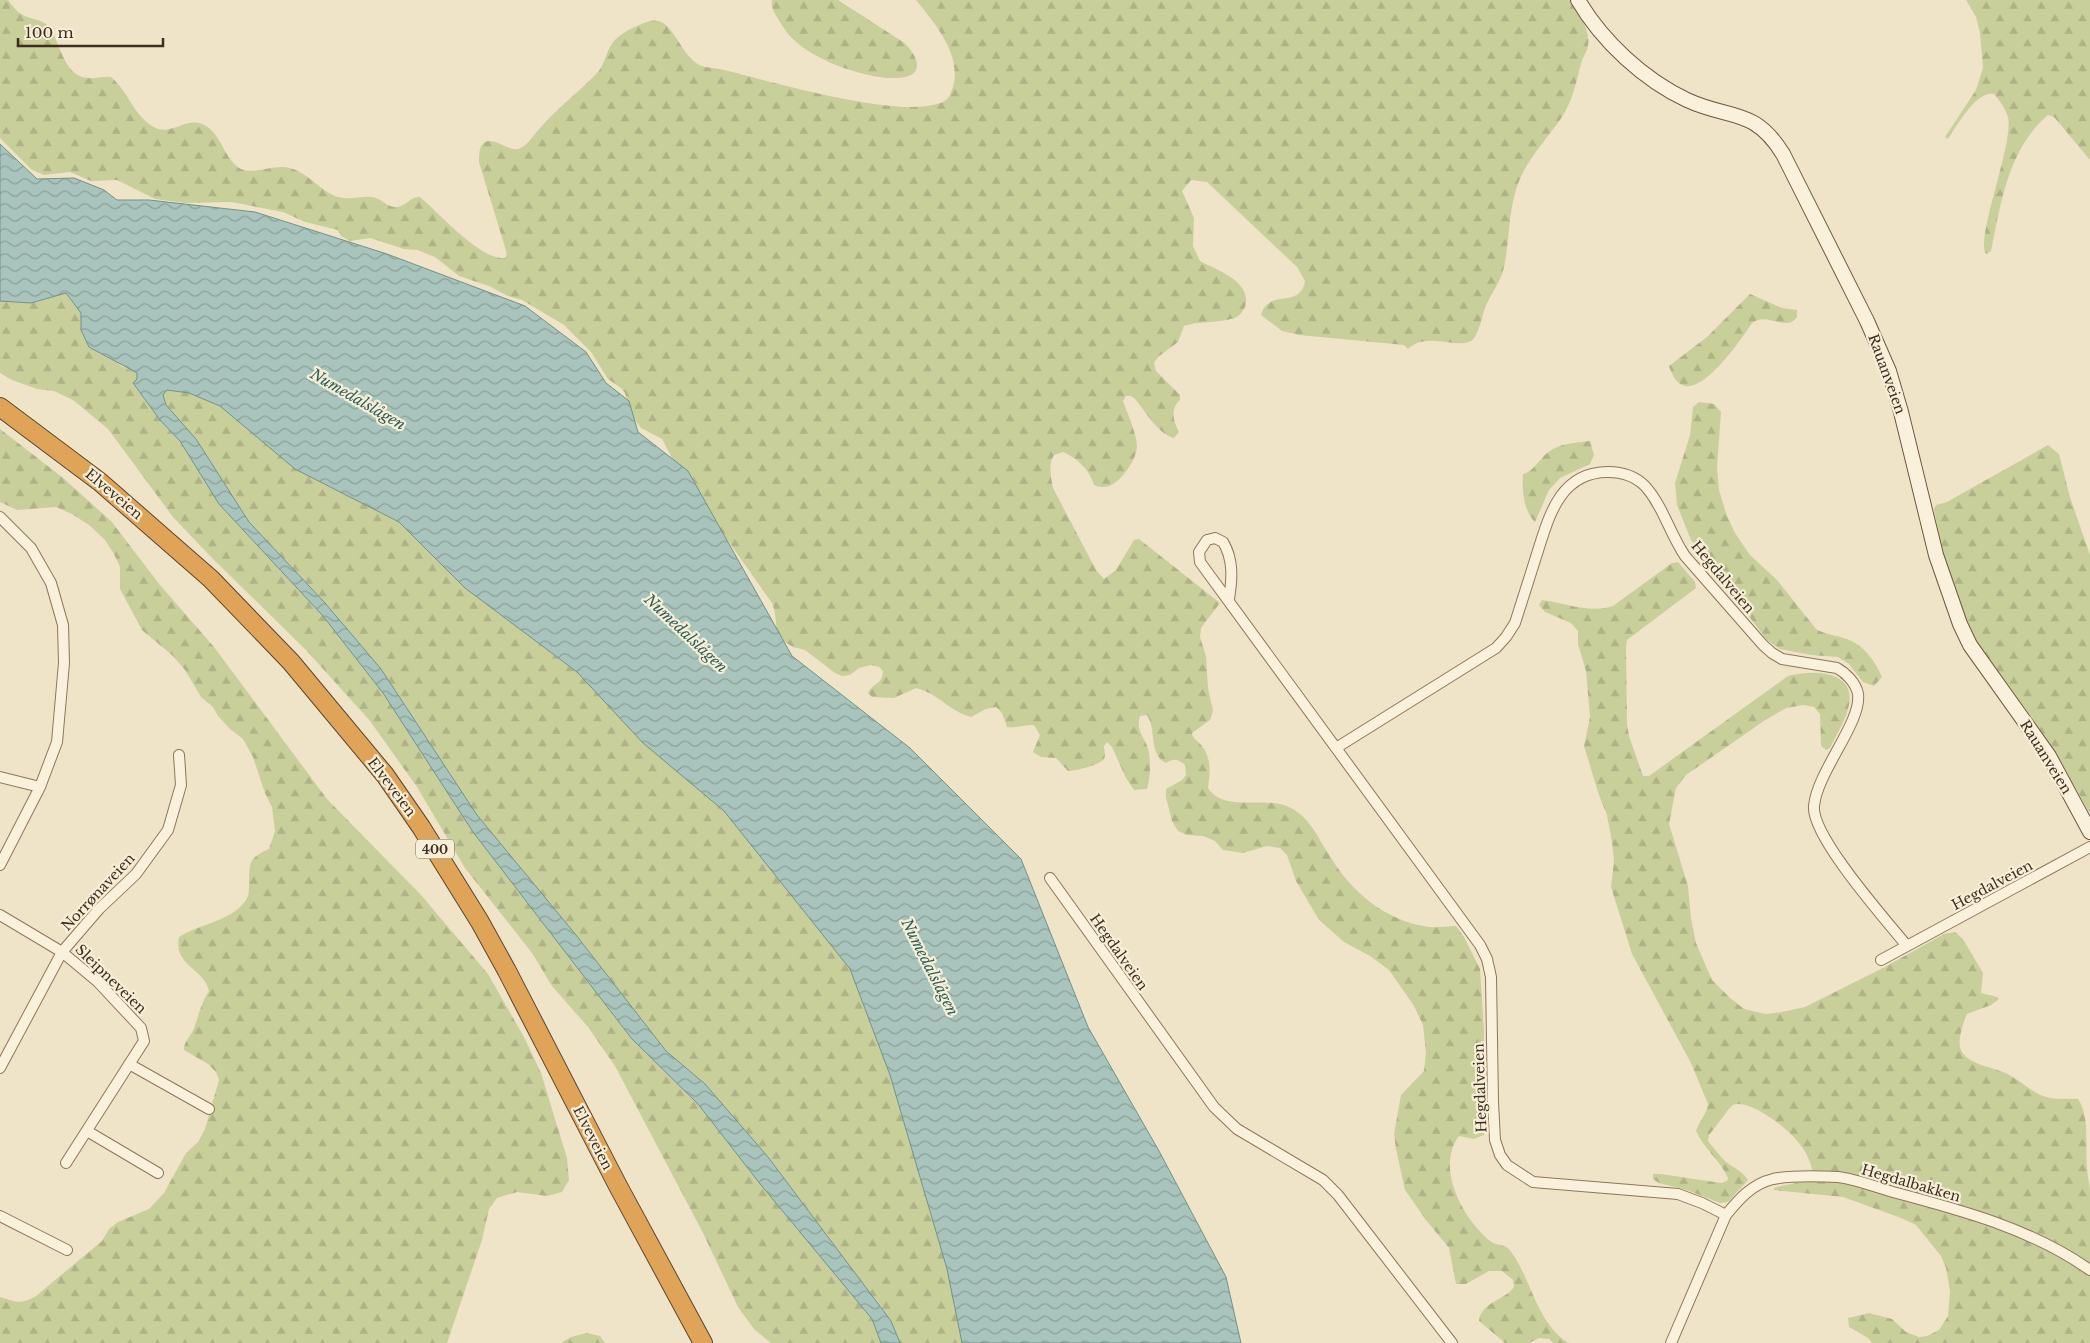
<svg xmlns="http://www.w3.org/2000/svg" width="2090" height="1343" font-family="'Libre Baskerville',serif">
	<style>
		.forest { fill: url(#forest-firs) }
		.water { fill: url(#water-waves); stroke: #6f938a }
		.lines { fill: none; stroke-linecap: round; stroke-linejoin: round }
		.street-casing { stroke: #8d765c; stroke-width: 12 }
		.secondary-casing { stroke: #6f573f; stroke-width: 16 }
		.highway-casing { stroke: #5b4430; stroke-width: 20 }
		.street { stroke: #faf1dc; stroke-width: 10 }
		.secondary { stroke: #faf1dc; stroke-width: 14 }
		.highway { stroke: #e0a458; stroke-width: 18 }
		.labels { text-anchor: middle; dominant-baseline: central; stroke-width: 4.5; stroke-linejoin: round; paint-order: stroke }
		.shield { fill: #f7eed8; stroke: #756857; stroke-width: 1 }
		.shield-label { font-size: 12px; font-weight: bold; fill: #3d2e20 }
		.street-label { font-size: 14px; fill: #3d2e20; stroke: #f7eed8 }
		.water-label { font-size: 15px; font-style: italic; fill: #2f5d5a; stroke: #f7eed8 }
	</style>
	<defs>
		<pattern id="forest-firs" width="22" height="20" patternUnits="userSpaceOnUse" patternTransform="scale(1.25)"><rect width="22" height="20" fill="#c9cf9b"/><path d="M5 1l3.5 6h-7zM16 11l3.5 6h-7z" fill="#aeb285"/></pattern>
		<pattern id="water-waves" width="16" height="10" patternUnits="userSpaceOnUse" patternTransform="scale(1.25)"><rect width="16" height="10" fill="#a9c4bc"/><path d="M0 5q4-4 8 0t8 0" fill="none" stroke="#8ba098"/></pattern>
	</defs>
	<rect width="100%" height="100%" fill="#f0e4c8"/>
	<path class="forest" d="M0 0H8C12 5 16 11 21 14 31 20 41 18 49 27 61 43 63 76 88 78 96 79 103 76 111 77 128 91 133 114 152 126 171 138 183 117 202 124 222 132 223 159 241 169 254 175 275 164 290 168 308 173 319 189 335 196 349 201 359 196 372 197 381 198 388 208 397 207 407 206 410 196 420 197 438 212 481 261 505 258L507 254 479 162C478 122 506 152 518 149 525 147 531 139 535 134 553 111 577 94 597 73 607 62 606 47 617 38 625 31 641 23 651 21 675 16 680 62 705 67 710 68 715 68 720 69 764 79 911 124 946 100 950 97 951 92 953 87 962 54 935 24 916 0H1572C1578 14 1591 30 1588 46 1587 52 1582 58 1581 64 1576 82 1573 100 1562 117 1547 139 1527 159 1518 184 1508 210 1510 239 1504 267 1501 282 1491 293 1485 308 1482 317 1480 328 1475 337 1464 354 1428 329 1408 349L1404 345 1299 335 1282 331 1261 315C1269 287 1300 310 1305 281L1297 267 1207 182 1191 180 1182 191 1194 218 1193 246 1200 261C1216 270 1253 281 1245 307 1242 313 1238 318 1231 319 1216 323 1199 321 1184 326L1178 342 1158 357 1154 363 1156 371 1180 395V400C1170 409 1173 421 1179 432L1174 438C1158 434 1146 412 1135 399L1131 396H1126L1123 401C1127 412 1137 435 1137 446 1137 459 1122 481 1109 486 1104 488 1098 487 1094 485 1089 469 1078 459 1063 452L1054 455C1048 464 1051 478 1053 488L1096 570 1104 579 1116 570 1134 540 1139 539 1220 603 1201 628 1200 637 1206 656 1208 688 1213 711 1210 720 1192 733C1193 739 1197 740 1201 745 1212 757 1210 773 1208 788 1225 815 1270 792 1296 811 1312 822 1318 838 1328 853 1350 891 1385 921 1429 927 1438 928 1447 926 1456 926L1464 937 1480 969 1484 1030 1485 1125 1484 1135 1474 1139 1459 1136C1435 1168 1463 1219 1490 1241 1497 1247 1505 1242 1512 1253 1532 1281 1537 1324 1569 1343H1553L1549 1339 1539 1338 1529 1343H1505L1479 1321C1481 1302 1504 1301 1514 1287L1513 1280 1502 1271H1489L1466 1284H1456L1449 1248 1426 1220 1405 1190 1396 1149 1394 1134 1401 1095 1424 1071 1426 1053 1423 1025 1414 1006 1389 970 1370 956 1344 942 1319 920 1296 881 1287 855 1280 848 1267 846 1243 853 1223 850 1215 841 1203 836 1187 835 1178 831 1172 821 1166 797V789L1182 780 1186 775 1185 765C1178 759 1174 758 1166 763 1148 754 1157 730 1147 715L1140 716C1135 734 1147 738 1149 753 1151 764 1150 779 1147 789L1134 790 1126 778 1112 747 1107 742 1104 746C1104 750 1106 755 1104 759 1100 765 1075 771 1068 771L1056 758 1041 757 1033 752 1040 735 1034 725C1024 725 1016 728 1007 727L1002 713 996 707 986 709 971 717C948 711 940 694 916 688L894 698 872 697 868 693C873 682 882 686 883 671L879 667 871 665 859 668 850 675 842 676 835 673 805 650 793 647 778 638C775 626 777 615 772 603L680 473 662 439 641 428 632 416 625 393 621 388 608 379 591 352 564 325 522 300 508 296 489 286 459 276 435 257 417 250 404 249 370 238 350 241 341 236 338 230 305 222 283 212 231 202 185 203 155 199 117 180 91 181 70 172 44 175 32 170 0 138Z
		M772 0H838L903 42C920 57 926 78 895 78 866 79 813 60 793 39 788 35 785 29 781 24 777 16 770 9 772 0Z
		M1966 0H2090V160L2054 117 2048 115C2008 149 2001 203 1991 251L1986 254C1975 238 2014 144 2008 117 2005 108 2000 101 1994 94 1976 90 1957 126 1948 139L1945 137 1976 90 1983 68 1980 33 1976 17Z
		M66 293 81 313V330L121 366 137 373V379L133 384 160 420 180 441 219 504 323 616 383 693 473 832 632 1039 698 1104 761 1185 872 1319 881 1343H771L754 1329 738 1307 703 1233 615 1066 588 1027 552 986 532 953 465 868 417 787 370 721 306 650 212 558 173 517 108 429 73 400 54 391 37 389 12 380 0 373V301L31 303Z
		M1750 294 1782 308 1797 310V317C1786 333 1768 311 1752 323 1742 338 1704 395 1682 385 1675 382 1671 372 1669 366L1707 337Z
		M167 390 189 393 220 406 295 469 399 522 465 588 577 672 644 743 724 811 850 969 890 1075 947 1269 962 1343H900L891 1321 768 1157 705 1084 666 1051 576 935 477 815 381 669 325 603 249 522 196 439 166 405 162 394Z
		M1699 402 1714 404 1721 412 1717 467 1719 490 1727 516 1735 533 1750 555 1777 580 1816 629C1826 635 1836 635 1847 639 1864 645 1875 661 1882 677L1874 686 1863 682 1849 664 1838 657 1811 655 1780 649 1767 640 1691 540 1677 505 1675 483 1690 435 1693 407Z
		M0 429 62 477 111 521 160 585 214 647 327 799 421 895 488 974 524 1037 541 1073 567 1158 569 1180 562 1192 547 1196 517 1192 497 1198 489 1209 482 1240 447 1343H0V1297C18 1302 19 1305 36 1296L102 1241 109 1229 118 1222 149 1209 164 1193 186 1153 198 1142 205 1129 219 1080 216 1072 208 1064 184 1050C184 1040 191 1037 194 1028 199 1015 201 1003 209 991 204 968 173 966 179 937 198 924 238 920 248 896 249 894 249 888 249 885 250 863 247 859 269 849L275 831 272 807 265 793 253 757 243 739 230 729 218 716 213 707 201 697 185 670 173 656 142 630 120 589V567L114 554 105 540 89 525 72 514 56 507 17 510 0 502Z
		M1590 441 1594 455 1590 464 1560 478 1549 490 1535 522C1523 510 1522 490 1523 474 1533 472 1539 460 1547 453 1559 443 1575 443 1590 441Z
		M2048 445 2059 454 2070 497 2090 555V814L2054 749 1976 642 1963 615 1943 554 1934 510 1936 505 1947 502Z
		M1678 562 1695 582 1696 588 1627 640 1626 647 1627 724 1629 736 1643 776H1649L1788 676C1810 670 1856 669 1849 705 1846 720 1836 735 1830 748L1826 750 1821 746 1820 714 1814 707 1803 705 1786 708 1764 721 1686 775 1676 788 1669 824 1688 886 1691 918 1696 943 1712 980 1729 997 1744 1009 1766 1014 1782 1012 1805 1007 1885 967 1944 934 1955 932 1963 939 1983 973 1981 993 1997 997 1999 999 1991 1005 1967 1014C1963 1024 1956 1042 1962 1052 1969 1064 1991 1067 2003 1072 2019 1078 2032 1094 2047 1097 2056 1100 2068 1098 2078 1099 2090 1116 2085 1146 2087 1166 2087 1174 2089 1182 2090 1190V1343H1872L1868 1338 1849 1327 1848 1318 1869 1313 1892 1319 1906 1332 1919 1337 1927 1336 1939 1330 1948 1316 1950 1291 1946 1268 1941 1256 1916 1225 1901 1218 1843 1197 1774 1190V1188C1788 1183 1801 1185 1813 1175 1810 1145 1780 1122 1756 1109 1749 1106 1740 1102 1733 1105 1728 1108 1715 1129 1709 1135L1708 1141C1714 1148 1719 1155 1725 1161 1732 1167 1744 1172 1748 1180L1728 1202 1720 1203 1687 1190 1659 1183 1653 1179V1174H1661L1721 1183 1727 1181 1728 1178C1720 1160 1704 1149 1696 1131 1699 1121 1707 1114 1708 1104L1691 1063 1632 954 1611 887 1614 861 1612 842 1607 815 1599 795 1584 746 1590 717 1586 671 1578 644V631L1571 623 1545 612 1539 605 1542 600C1566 603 1590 614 1613 606L1672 563Z
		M587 1333 600 1336 605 1343H561L571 1337Z"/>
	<path class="water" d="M0 144 37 179 74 178 104 190 117 200H149L255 212 387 254 525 306 586 352 606 383 629 401 638 432 688 471 792 656 910 748 1021 859 1088 1027 1159 1151 1226 1277 1241 1343H962L947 1269 890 1075 850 969 724 811 643 743 577 672 465 588 399 522 295 469 220 406 189 393 167 390 163 395 166 405 196 439 249 522 325 603 381 669 477 815 576 935 666 1051 705 1084 768 1157 891 1321 900 1343H881L872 1319 761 1185 698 1104 632 1039 473 832 383 693 323 616 219 504 180 441 160 420 133 383 137 379V373L89 347 81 330V313L66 293 31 303 0 301Z"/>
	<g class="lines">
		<g class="street-casing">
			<path id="street" d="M0 517 31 548 51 583 63 625 64 663 57 742 40 787 0 865
				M1229 599C1232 580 1234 560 1223 542L1215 538 1207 540 1199 552 1200 562 1208 573 1480 945 1487 959 1491 977 1493 1102 1495 1140 1500 1155 1507 1165 1533 1182 1678 1194 1702 1203 1726 1215 1671 1343
				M1336 748 1496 648 1506 637 1515 623C1522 601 1529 579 1536 557 1548 520 1558 472 1608 472 1622 472 1635 476 1645 486 1663 506 1670 534 1685 556L1763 645 1772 653 1782 659 1837 668C1846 673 1856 683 1858 694 1862 722 1817 772 1814 806 1811 836 1886 920 1907 946
				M0 777 40 787
				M1050 878 1214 1107 1237 1129 1323 1180 1338 1195 1452 1343
				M0 915 62 952 98 982 141 1028 144 1041 66 1163
				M1881 960 2090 847
				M129 1064 209 1109
				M0 1068 62 952 99 909 136 874 168 830 181 785 179 755
				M87 1131 158 1173
				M1726 1215C1739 1199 1752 1184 1773 1179 1793 1175 1817 1176 1838 1177 1856 1179 1875 1187 1893 1192 1961 1210 2032 1229 2090 1270
				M0 1216 67 1250"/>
		</g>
		<g class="secondary-casing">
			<path id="secondary" d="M1578 0C1602 41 1644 80 1687 100 1730 120 1754 107 1783 154L1867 321 1889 371 1901 412 1936 555 1960 624 1970 645 2049 756 2090 832"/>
		</g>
		<g class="highway-casing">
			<path id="highway" d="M0 407 100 482 211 579 291 662 385 775 421 827 480 922 507 971 618 1186 703 1343"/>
		</g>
		<use href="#street" class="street"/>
		<use href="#secondary" class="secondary"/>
		<use href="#highway" class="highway"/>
	</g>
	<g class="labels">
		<rect class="shield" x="416" y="839.5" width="38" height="19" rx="4"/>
		<g class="shield-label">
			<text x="435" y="849">400</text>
		</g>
		<g class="street-label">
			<text transform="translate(1887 374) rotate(70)">Rauanveien</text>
			<text transform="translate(114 494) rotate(40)">Elveveien</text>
			<text transform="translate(1723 577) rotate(50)">Hegdalveien</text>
			<text transform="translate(2046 757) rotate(58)">Rauanveien</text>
			<text transform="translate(392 787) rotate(53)">Elveveien</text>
			<text transform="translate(1992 885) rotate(-28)">Hegdalveien</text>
			<text transform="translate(98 892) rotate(-47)">Norrønaveien</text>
			<text transform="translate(1119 952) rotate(55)">Hegdalveien</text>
			<text transform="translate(111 979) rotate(44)">Sleipneveien</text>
			<text transform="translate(1480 1088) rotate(-92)">Hegdalveien</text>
			<text transform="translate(593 1138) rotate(63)">Elveveien</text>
			<text transform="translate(1911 1183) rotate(16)">Hegdalbakken</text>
		</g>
		<g class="water-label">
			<text transform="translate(358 399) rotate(30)">Numedalslågen</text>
			<text transform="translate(686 633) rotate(43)">Numedalslågen</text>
			<text transform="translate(930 967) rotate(63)">Numedalslågen</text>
		</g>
	</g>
	<path d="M18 38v8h145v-8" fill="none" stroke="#3d2e20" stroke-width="2.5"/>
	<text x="25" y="38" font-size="15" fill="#3d2e20" stroke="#f7eed8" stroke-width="4" paint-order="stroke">100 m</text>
</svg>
